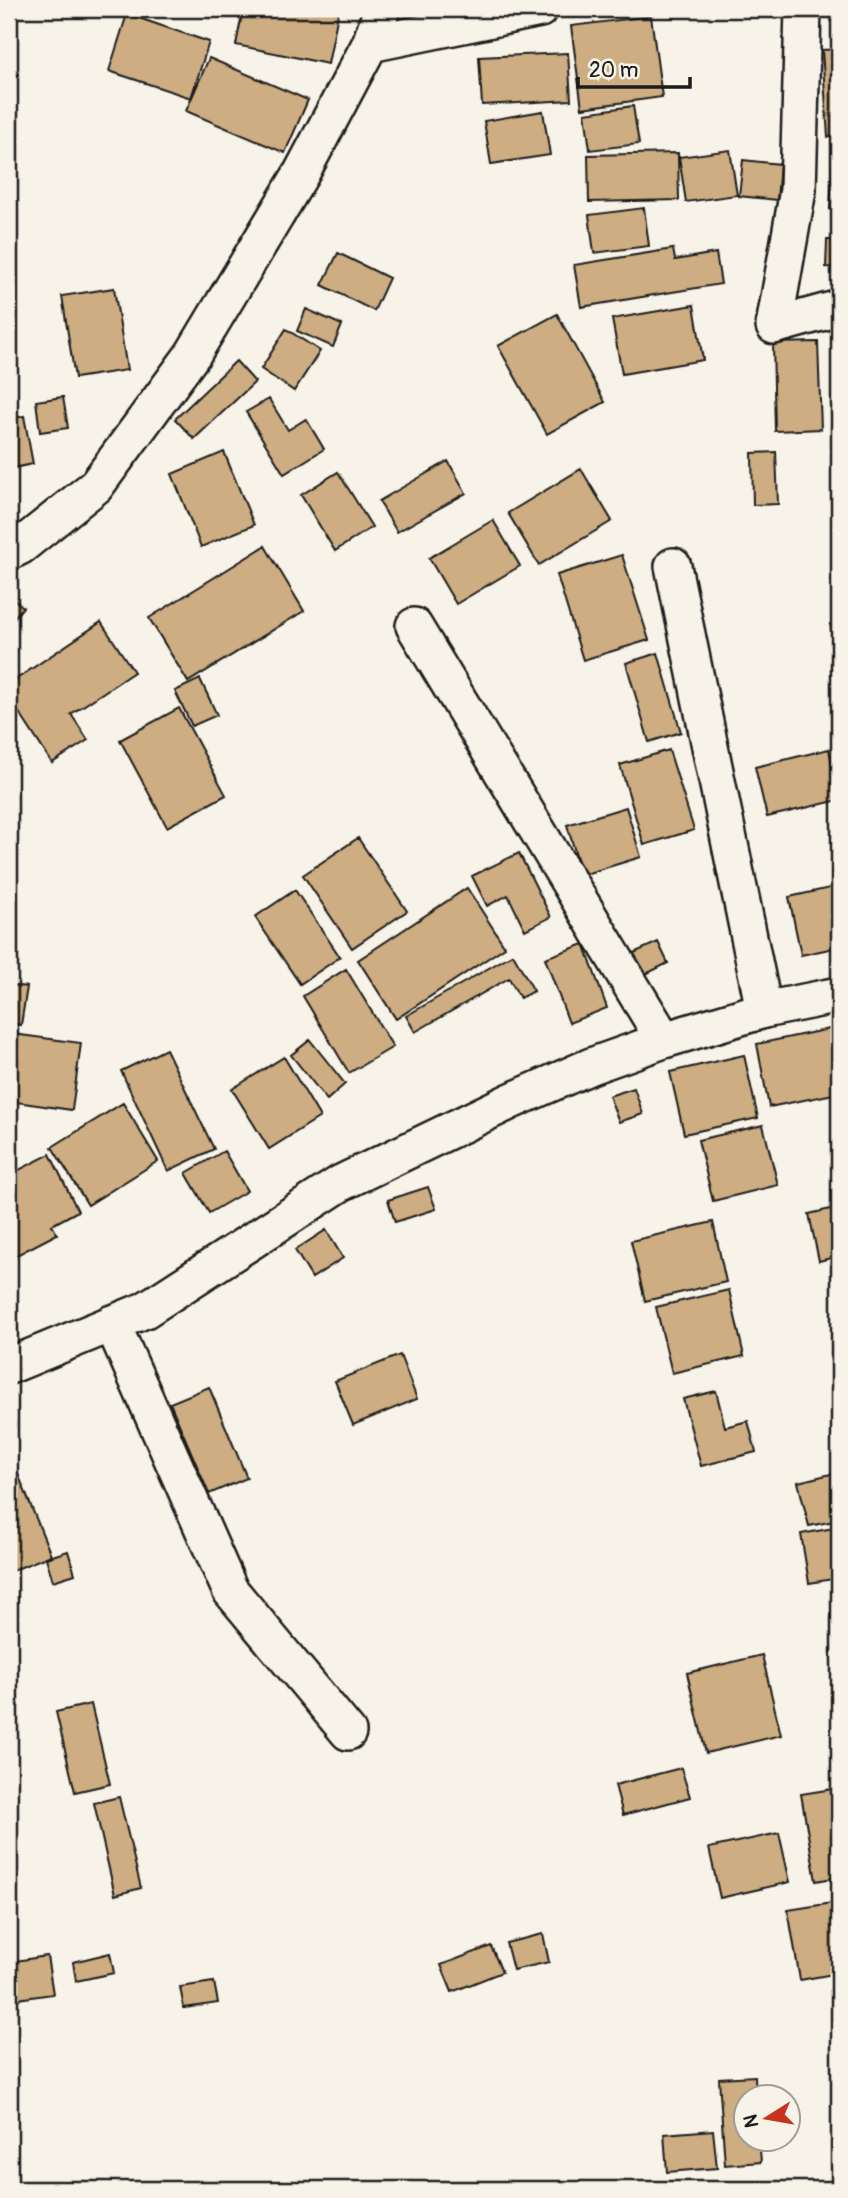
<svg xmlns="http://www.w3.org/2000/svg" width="848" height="2198" font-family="Pangolin,sans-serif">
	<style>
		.building { fill: #cdad81; stroke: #1c1c1c; stroke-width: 2 }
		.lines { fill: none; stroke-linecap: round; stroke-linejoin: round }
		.minor-casing { stroke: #1c1c1c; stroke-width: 40 }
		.minor { stroke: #f7f3e8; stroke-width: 35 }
	</style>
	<rect width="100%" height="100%" fill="#f7f3e8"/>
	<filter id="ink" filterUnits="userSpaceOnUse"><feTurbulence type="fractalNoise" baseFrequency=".0143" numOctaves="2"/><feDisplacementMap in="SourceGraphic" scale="14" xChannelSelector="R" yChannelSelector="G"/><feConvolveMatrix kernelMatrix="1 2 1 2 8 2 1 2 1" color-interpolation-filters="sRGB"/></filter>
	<g filter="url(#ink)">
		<path class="building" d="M243 9H339L328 64 236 45Z
			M127 14 209 42 191 98 109 71Z
			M651 16 662 97 582 108 571 26Z
			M839 49V136L828 137 822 50Z
			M568 53 571 100 482 105 479 57Z
			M209 58 308 100 285 153 186 111Z
			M633 106 639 144 590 150 585 113Z
			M543 111 550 155 491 164 484 121Z
			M834 145 839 146V210L830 209Z
			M730 150 737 195 686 202 679 157Z
			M678 153 679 200 589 202 588 155Z
			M743 160 780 164 777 200 739 196Z
			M644 208 649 246 594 253 589 215Z
			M827 240H839V268L826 267Z
			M673 249 675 260 716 253 721 284 581 307 574 265Z
			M338 253 389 278 374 311 322 285Z
			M114 288 127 370 75 378 62 296Z
			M694 305 703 360 622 374 612 319Z
			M306 309 342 325 333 347 297 331Z
			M557 314 605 402 547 434 498 346Z
			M286 329 320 351 294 391 261 369Z
			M818 342 821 429 775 431 773 343Z
			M236 361 255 382 194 439 175 419Z
			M63 397 68 428 40 432 36 401Z
			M269 399 288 430 306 419 324 449 284 474 246 412Z
			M24 416 33 464 9 469V419Z
			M224 452 254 525 201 547 172 474Z
			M776 452 778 504 753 505 752 453Z
			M448 461 466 493 397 532 379 501Z
			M581 469 612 521 539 565 508 513Z
			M338 472 372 527 335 551 301 495Z
			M493 520 520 566 456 604 429 558Z
			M265 546 304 611 188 682 149 618Z
			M622 555 649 640 583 660 557 575Z
			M9 595 23 607 9 624Z
			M101 622 134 672 71 714 88 740 52 763 9 697V684Z
			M839 622V649L836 650 830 624Z
			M658 653 681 732 649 742 626 663Z
			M200 679 217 715 192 726 175 691Z
			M179 708 226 795 167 827 120 740Z
			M829 749 839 800 767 817 755 767Z
			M669 750 694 830 644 845 620 765Z
			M626 807 641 857 582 875 567 825Z
			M358 838 407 911 352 948 303 875Z
			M519 853 551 917 525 930 508 895 487 906 472 876Z
			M839 886V947L801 955 789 897Z
			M467 888 505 947 396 1019 358 960Z
			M295 890 340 957 300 984 255 917Z
			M658 942 668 963 638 978 627 956Z
			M584 944 607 1008 569 1023 545 958Z
			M513 954 534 991 520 998 509 978 415 1032 406 1016Z
			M346 969 393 1047 349 1073 303 996Z
			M9 985 27 987 21 1025 9 1023Z
			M839 1027V1093L769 1107 757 1044Z
			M13 1034 81 1043 72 1110 9 1101V1067Z
			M310 1040 345 1084 327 1100 291 1055Z
			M166 1049 214 1149 168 1171 121 1071Z
			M744 1055 758 1118 684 1134 670 1072Z
			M284 1057 320 1117 269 1149 232 1089Z
			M634 1088 643 1114 619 1122 609 1096Z
			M123 1103 158 1161 88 1205 52 1147Z
			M763 1125 778 1185 713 1201 698 1140Z
			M224 1151 247 1191 209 1213 186 1173Z
			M50 1154 78 1211 52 1225 57 1234 13 1257 9 1249V1175Z
			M428 1187 436 1209 395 1222 388 1200Z
			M839 1207V1256L819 1261 809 1214Z
			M713 1222 726 1282 645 1301 631 1241Z
			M326 1230 343 1258 312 1278 295 1250Z
			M729 1290 744 1356 672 1373 656 1307Z
			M400 1355 417 1399 353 1425 335 1381Z
			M209 1387 247 1478 209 1494 170 1403Z
			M716 1391 725 1427 748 1421 756 1452 701 1466 683 1399Z
			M9 1452 51 1555 9 1572Z
			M839 1472V1520L809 1526 798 1482Z
			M839 1527V1578L809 1583 801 1534Z
			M68 1551 75 1574 53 1581 46 1558Z
			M762 1655 781 1735 706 1753 687 1673Z
			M91 1704 110 1784 75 1792 56 1712Z
			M681 1768 690 1797 623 1815 615 1785Z
			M839 1788V1877L816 1881 801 1794Z
			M119 1797 141 1888 115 1895 94 1803Z
			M779 1833 790 1882 720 1898 709 1848Z
			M839 1902V1973L800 1980 788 1910Z
			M543 1934 549 1962 513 1970 506 1943Z
			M491 1946 502 1972 452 1992 441 1965Z
			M110 1953 114 1973 76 1981 73 1962Z
			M47 1956 53 1994 10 2000 9 1962Z
			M214 1982 218 2003 184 2008 180 1987Z
			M755 2076 756 2096H746V2138H759L761 2162 725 2165 719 2078Z
			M713 2130 717 2168 667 2172 664 2134Z"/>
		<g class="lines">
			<g class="minor-casing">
				<path id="minor" d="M803 9 798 190 774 326 839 308
					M370 44 540 9
					M9 552 21 546 96 486 193 354 301 174 370 44 382 9
					M673 566 764 1010
					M414 626 664 1040
					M112 1323 230 1590 348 1732
					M9 1366 145 1310 341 1183 511 1101 591 1066 664 1040 764 1010 839 995"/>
			</g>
			<use href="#minor" class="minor"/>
		</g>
	</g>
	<rect width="848" height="2198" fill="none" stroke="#f7f3e8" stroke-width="35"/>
	<rect x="18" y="18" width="813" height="2163" fill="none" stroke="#1c1c1c" stroke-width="2.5" filter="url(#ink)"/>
	<g transform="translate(767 2118) rotate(259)"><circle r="33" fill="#f7f3e8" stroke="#9f9d96" stroke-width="2"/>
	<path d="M0-5L12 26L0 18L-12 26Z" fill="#c8321e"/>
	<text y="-10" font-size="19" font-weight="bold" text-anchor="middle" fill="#1c1c1c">N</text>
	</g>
	<path d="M578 77v10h112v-10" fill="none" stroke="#1c1c1c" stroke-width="3.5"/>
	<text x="589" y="77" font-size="21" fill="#1c1c1c" stroke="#f7f3e8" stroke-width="5" paint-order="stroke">20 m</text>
</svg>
